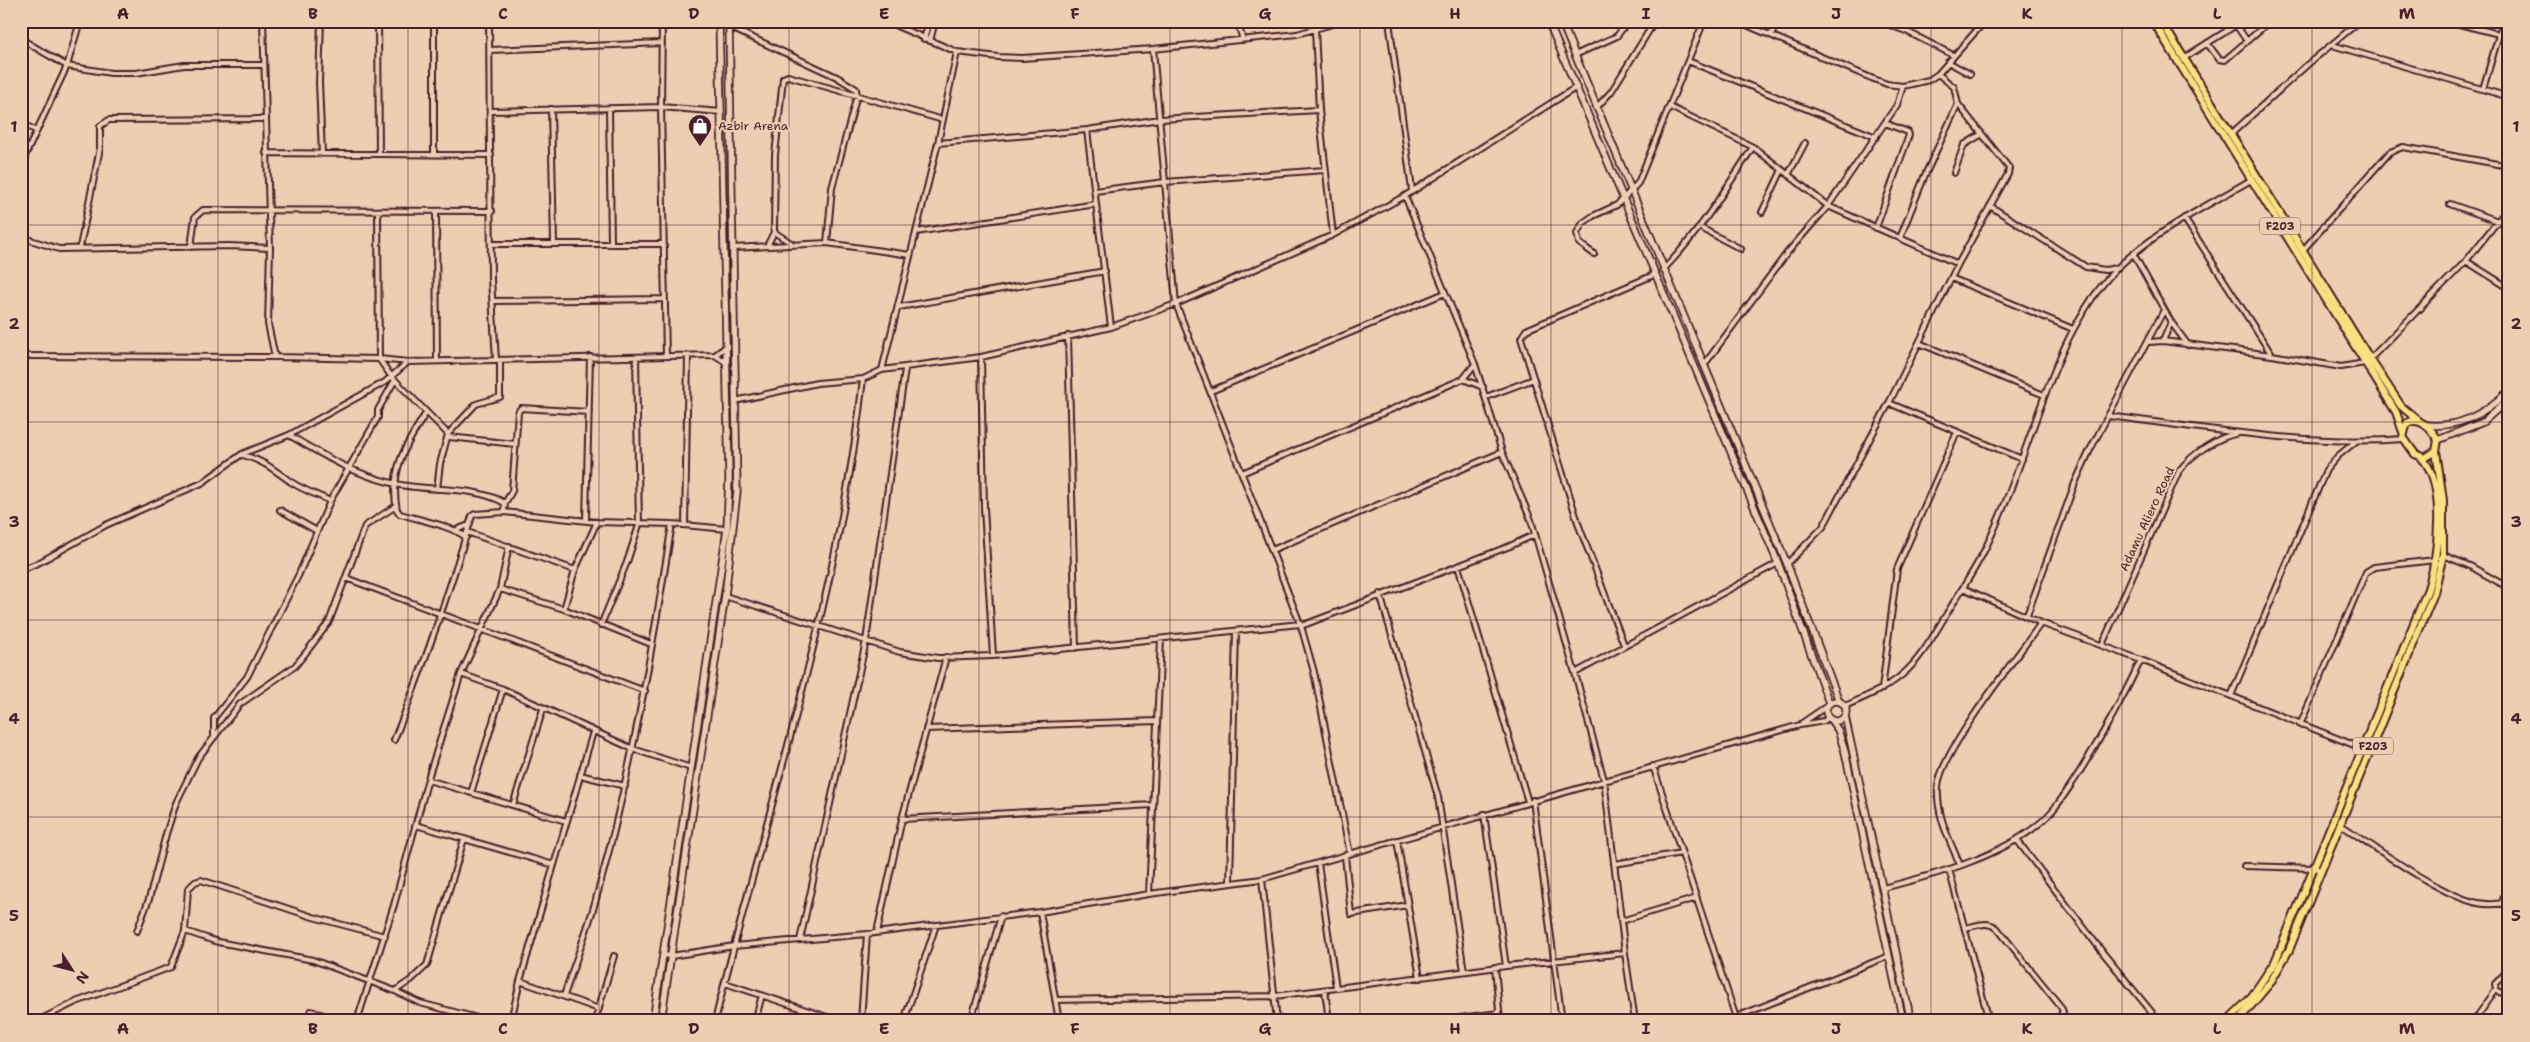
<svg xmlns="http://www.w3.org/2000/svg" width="2530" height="1042" font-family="'Shantell Sans',sans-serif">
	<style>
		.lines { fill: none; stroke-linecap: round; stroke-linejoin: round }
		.minor-casing { stroke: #4a1f2b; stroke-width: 8 }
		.secondary-casing { stroke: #4a1f2b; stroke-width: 9 }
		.primary-casing { stroke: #4a1f2b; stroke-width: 10 }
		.minor { stroke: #eccfb2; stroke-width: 4 }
		.secondary { stroke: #eccfb2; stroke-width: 5.5 }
		.primary { stroke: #f9e181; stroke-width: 6 }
		.grid { fill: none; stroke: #4a1f2b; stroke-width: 1; stroke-opacity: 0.55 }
		.labels { text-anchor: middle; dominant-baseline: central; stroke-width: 4; stroke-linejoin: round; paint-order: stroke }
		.shield { fill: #eccfb2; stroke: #7b5454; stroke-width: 1 }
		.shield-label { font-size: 11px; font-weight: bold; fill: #4a1f2b }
		.poi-label { font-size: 12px; fill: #4a1f2b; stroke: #eccfb2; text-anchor: start }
		.street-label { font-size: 12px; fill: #4a1f2b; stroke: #eccfb2 }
		.neatline { fill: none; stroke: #4a1f2b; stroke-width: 2 }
		.grid-label { font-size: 16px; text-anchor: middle; font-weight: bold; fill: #4a1f2b }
	</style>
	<rect width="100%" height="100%" fill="#eccfb2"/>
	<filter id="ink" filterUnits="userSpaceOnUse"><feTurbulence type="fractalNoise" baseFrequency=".02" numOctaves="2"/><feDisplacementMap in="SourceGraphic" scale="10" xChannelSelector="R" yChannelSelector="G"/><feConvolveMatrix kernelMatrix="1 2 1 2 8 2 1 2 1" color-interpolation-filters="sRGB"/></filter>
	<g filter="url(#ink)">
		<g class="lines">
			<g class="minor-casing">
				<path id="minor" d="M263 21 270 248
					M321 21 319 83 322 154
					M378 21 379 154
					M434 21V154
					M489 21 491 279 496 360
					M662 21 661 107 666 356
					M885 21 957 52 998 57 1022 58 1153 49 1297 34 1343 21
					M1237 21 1243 40
					M1389 21 1412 190
					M1737 21 1871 78 1887 84 1903 86 1929 80 1938 74 1985 21
					M1879 21 1906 31 1953 55
					M1965 21 1978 28
					M2447 21 2499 34
					M2236 25 2247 41
					M729 27 837 77 856 89 857 95 832 188 827 243
					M1315 30 1319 110 1333 235
					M1906 31 1911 21
					M1771 35 1778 21
					M21 39 67 66 111 73H136L184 65H264
					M924 39 929 21
					M930 41 935 21
					M2207 43 2219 59 2225 60 2270 21
					M2332 45 2509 97
					M1153 49 1176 304 1301 626 1314 672 1350 854
					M490 50 662 43
					M1575 55 1617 36 1625 25 1632 23
					M2184 58 2236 25 2234 21
					M1688 61 1876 137
					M1948 62 1970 74
					M2483 89 2503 21
					M1670 107 1753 147 1828 206 1958 264
					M609 108 611 243
					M1596 108 1611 92 1655 21
					M551 109 554 243
					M491 111 661 107 721 112
					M21 123 37 131
					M1087 130 1111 327
					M2231 134 2308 64 2360 21
					M938 143 1087 130 1160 119 1319 110
					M266 153 491 155
					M1954 173 1964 145 1982 134
					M1788 175 1805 143
					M1095 191 1165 182 1325 170
					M1405 196 1475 364 1502 452 1531 520 1575 673 1604 780 1625 953 1635 1021
					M2450 204 2498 221
					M1990 206 2086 267 2105 270 2117 268
					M378 211 379 359 391 376 448 434
					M436 211 437 361
					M1762 212 1782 170
					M2184 218 2272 355
					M1699 227 1741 249
					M1876 228 1909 135 1908 132 1885 123
					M774 232 791 243
					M916 232 1096 204
					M21 237 59 249 229 246 270 248 268 324 275 357 379 359 408 362
					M25 238V156L67 66 80 21
					M1900 238 1925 175 1958 104 1954 87 1938 74
					M492 244H663
					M767 246 774 232 775 155 783 78 788 76 943 120
					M80 247 100 148V126L109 120 265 119
					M191 247 195 217 203 210 492 211
					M734 248 827 243 910 255
					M2303 250 2390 152 2403 147 2509 166
					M1594 254 1579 243 1577 233 1583 223 1593 216 1617 205 1638 183 1704 21
					M2134 255 2171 322 2188 345
					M2466 261 2509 288
					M1663 270C1699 233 1725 190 1753 147
					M1951 278 2073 329
					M493 301 663 299
					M899 307 1105 271
					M1068 336 1076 648
					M2163 341 2171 322
					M2149 342 2163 341 2272 355 2341 367 2365 363
					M1919 343 2044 395
					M715 355 727 346
					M21 356 275 357
					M981 357 984 508 993 656
					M2370 359 2466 261 2509 207
					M1704 365 1787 253 1828 206 1897 105 1903 86
					M882 370 938 143 957 52
					M1463 379 1483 387
					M1211 391 1445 293
					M1486 397 1534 379
					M735 401 817 383 863 379 882 370 981 357 1111 327 1176 304 1333 235 1405 196 1575 88
					M1889 403 2022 459
					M426 413C406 444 389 471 397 510L400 514C420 520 449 525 466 537
					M2108 416C2205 428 2305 446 2404 439
					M289 435C326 457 353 474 396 484 431 492 473 485 505 503
					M449 437 515 444
					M243 455C264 461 273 469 291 482 303 490 318 495 330 501
					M1242 473 1463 379 1475 364
					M437 489 440 464 448 434 476 404 500 397V360
					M280 510 317 531
					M504 512 505 503 512 491 518 412 521 408 589 412
					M586 520 590 357
					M685 525 688 356
					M456 530 469 525
					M467 532 575 570
					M1272 550 1502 452
					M2443 555 2470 566 2509 588
					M1787 564 1823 527 1889 403 1958 264 2008 174 2009 168 1958 104
					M1458 566 1528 802
					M21 570 40 562 106 525 202 483 242 454 289 435 385 382 408 362 715 355 727 363
					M346 578 645 691
					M1963 588 2041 623 2141 660 2364 749
					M500 589 564 609 651 644
					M1380 594 1438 797 1464 971
					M725 596 900 652 938 658 993 656 1300 624
					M564 609 575 570 597 522
					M2027 615 2075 483 2090 450 2164 310
					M601 625 627 562 639 525 636 357
					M1301 626 1510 546 1534 535
					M1624 645 1579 526 1521 338 1526 330 1656 274
					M2102 645 2179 471C2193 453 2217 437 2239 433
					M1575 673 1778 563
					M461 674 503 689 633 749 691 768
					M1882 689 1897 569 1957 432
					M2231 696 2326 470 2338 456 2355 442
					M1845 706C1865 697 1885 689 1902 675 1921 659 1933 636 1946 615 1959 593 1974 572 1985 549 1999 521 2011 489 2022 458 2045 396 2064 329 2108 278 2141 239 2206 206 2251 180
					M1802 723 1827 706
					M2300 725 2366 572 2374 567 2435 560
					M926 729 1157 721
					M214 737V718L247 677 299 574 330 501 378 417V410L395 380
					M394 740C424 666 449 592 472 516L475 514 504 512 597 522 672 524 727 529
					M1653 766 1737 1021
					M580 775 625 786
					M428 780 566 821
					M471 793 503 689
					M1533 800 1562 1021
					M513 805 543 709
					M1484 814 1506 966
					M902 819 1153 805
					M416 825 554 865
					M2341 825C2375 847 2441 896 2478 903 2488 905 2500 904 2509 902
					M1397 840 1420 978
					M2017 840 2104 954 2159 1021
					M1345 856 1351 914 1408 905
					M1318 863 1336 988
					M1614 864 1682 853
					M1960 865C1949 839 1936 815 1938 786 1941 751 2018 656 2041 623
					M2244 866 2315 868 2322 870
					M1949 869 1989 1021
					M1262 879 1277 1021
					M1230 883 1236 631
					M1883 888C1934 875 1999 858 2040 823 2055 811 2066 792 2077 776 2101 738 2122 700 2141 660
					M1149 894 1161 639
					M2501 904 2509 886
					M1040 912 1059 1021
					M1621 921 1697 898
					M1966 928C1977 925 1987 921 1997 928L2061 1007 2063 1012 2056 1021
					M137 931 149 899 166 834 176 803 198 758 240 704 295 666 308 650 329 622 365 526 396 506
					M185 931 218 942 313 960 395 991 420 1003 489 1021
					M877 932 902 819 946 657
					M800 940 866 641 905 369
					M663 955 671 956 734 946 867 934 1040 912 1149 894 1262 879 1800 725 1824 721 1828 718
					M1495 967 1500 1021
					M520 981 599 1009
					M725 983 839 1021
					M1325 990 1329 1021
					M2496 990 2509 996
					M395 991 411 980 427 965 464 839
					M564 996C574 964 587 932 596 899 631 776 652 650 672 524
					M1055 1000 1275 996 1506 966 1625 953
					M311 1011 343 1021
					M37 1021 76 1002 171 967 185 931 188 889 195 882 201 880 313 917 385 936
					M357 1021 394 905 429 775 461 674 500 589 509 546
					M511 1021 520 981 593 732
					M595 1021 614 956
					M715 1021C767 807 839 598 863 379
					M755 1021 762 995
					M861 1021 867 934
					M904 1021 936 925
					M971 1021 1001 916
					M1436 1021 1499 1013
					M1726 1021 1889 956
					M2474 1021 2496 990 2495 984 2509 969"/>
			</g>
			<g class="secondary-casing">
				<path id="secondary" d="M1548 21 1778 563 1829 703
					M1561 21 1787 564 1839 701
					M2426 425C2461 428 2483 414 2509 391
					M2438 440 2483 422 2509 399
					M1826 711a10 10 0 1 1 20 0a10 10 0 1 1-20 0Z
					M1845 716 1911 1021
					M1830 719 1838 730 1845 752 1903 1021
					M653 1021 727 529 729 478 719 21
					M661 1021 725 596 737 492 729 21"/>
			</g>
			<g class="primary-casing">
				<path id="primary" d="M2153 21 2396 412 2403 432
					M2161 21 2370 359 2401 406 2419 421
					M2227 1021 2250 999 2275 962 2428 589C2438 556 2447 485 2422 458
					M2238 1021 2270 983 2289 950 2434 593 2443 555V500L2436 451 2438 440C2431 429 2421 416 2407 423L2403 437 2415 454 2425 458 2436 451"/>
			</g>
			<use href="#minor" class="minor"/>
			<use href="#secondary" class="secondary"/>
			<use href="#primary" class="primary"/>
		</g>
	</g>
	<path class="grid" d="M218 21V1021M408 21V1021M599 21V1021M789 21V1021M979 21V1021M1170 21V1021M1360 21V1021M1551 21V1021M1741 21V1021M1931 21V1021M2122 21V1021M2312 21V1021M21 225H2509M21 422H2509M21 620H2509M21 817H2509"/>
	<defs>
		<g id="shop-pin" transform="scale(1.25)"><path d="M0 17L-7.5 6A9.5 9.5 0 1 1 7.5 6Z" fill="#4a1f2b" stroke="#eccfb2"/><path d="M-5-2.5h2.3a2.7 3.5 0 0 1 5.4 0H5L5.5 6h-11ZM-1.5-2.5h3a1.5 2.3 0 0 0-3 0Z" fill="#fff"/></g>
	</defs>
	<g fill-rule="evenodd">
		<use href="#shop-pin" x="700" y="126"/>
	</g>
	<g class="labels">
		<g class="shield">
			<rect x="2260" y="217.5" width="40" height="17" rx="4"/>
			<rect x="2353" y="737.5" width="40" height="17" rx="4"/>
		</g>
		<g class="shield-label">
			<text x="2280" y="226">F203</text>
			<text x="2373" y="746">F203</text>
		</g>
		<g class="poi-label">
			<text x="718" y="126">Azbir Arena</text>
		</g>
		<g class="street-label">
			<text transform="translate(2147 519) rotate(-65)">Adamu Aliero Road</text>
		</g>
	</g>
	<rect width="2530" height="1042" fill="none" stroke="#eccfb2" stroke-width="55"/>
	<g transform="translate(72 970) rotate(126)" stroke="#eccfb2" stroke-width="4" paint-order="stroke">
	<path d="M0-4L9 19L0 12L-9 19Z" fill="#4a1f2b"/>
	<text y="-8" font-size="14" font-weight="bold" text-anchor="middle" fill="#4a1f2b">N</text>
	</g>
	<rect x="28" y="28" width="2474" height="986" class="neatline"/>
	<g class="grid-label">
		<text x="123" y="19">A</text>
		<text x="313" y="19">B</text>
		<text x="503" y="19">C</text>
		<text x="694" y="19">D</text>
		<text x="884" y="19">E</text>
		<text x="1075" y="19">F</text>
		<text x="1265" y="19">G</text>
		<text x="1455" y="19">H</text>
		<text x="1646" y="19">I</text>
		<text x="1836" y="19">J</text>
		<text x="2027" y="19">K</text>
		<text x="2217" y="19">L</text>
		<text x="2407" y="19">M</text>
		<text x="14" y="132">1</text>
		<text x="2516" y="132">1</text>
		<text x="14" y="329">2</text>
		<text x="2516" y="329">2</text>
		<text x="14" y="527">3</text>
		<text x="2516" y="527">3</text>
		<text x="14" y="724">4</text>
		<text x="2516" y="724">4</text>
		<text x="14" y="921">5</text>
		<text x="2516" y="921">5</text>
		<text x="123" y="1034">A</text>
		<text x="313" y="1034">B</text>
		<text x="503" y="1034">C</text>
		<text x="694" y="1034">D</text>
		<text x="884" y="1034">E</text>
		<text x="1075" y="1034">F</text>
		<text x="1265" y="1034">G</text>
		<text x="1455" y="1034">H</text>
		<text x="1646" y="1034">I</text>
		<text x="1836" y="1034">J</text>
		<text x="2027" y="1034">K</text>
		<text x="2217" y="1034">L</text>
		<text x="2407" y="1034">M</text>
	</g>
</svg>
